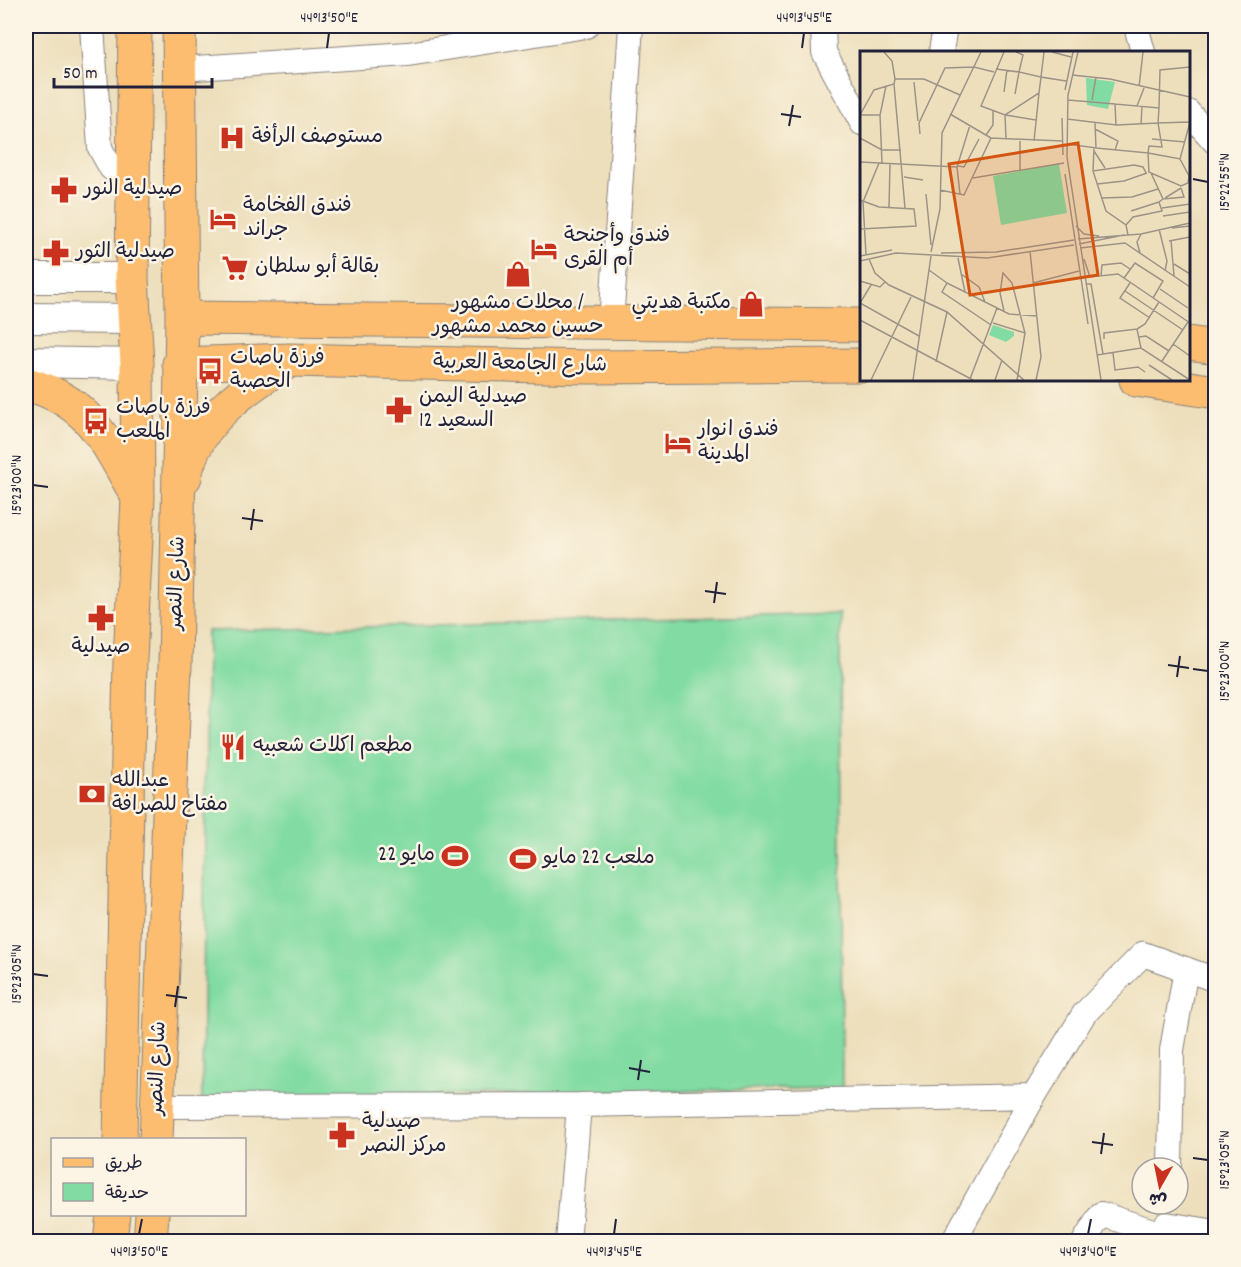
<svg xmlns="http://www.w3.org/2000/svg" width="1241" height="1267" font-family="Dekko,'Playpen Sans Arabic',sans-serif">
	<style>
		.green { fill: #81dba2; stroke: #527e6e; stroke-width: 1.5 }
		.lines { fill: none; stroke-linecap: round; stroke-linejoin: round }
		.minor-casing { stroke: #88807c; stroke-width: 26 }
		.tertiary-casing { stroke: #88807c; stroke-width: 32 }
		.primary-casing { stroke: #88807c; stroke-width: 35 }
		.minor { stroke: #fff; stroke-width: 24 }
		.tertiary { stroke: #fff; stroke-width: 30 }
		.primary { stroke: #fcbd6f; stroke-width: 33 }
		.ticks { fill: none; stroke: #22223b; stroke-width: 2 }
		.labels { text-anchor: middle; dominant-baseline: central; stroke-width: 5; stroke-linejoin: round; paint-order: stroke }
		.poi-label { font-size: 21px; fill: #22223b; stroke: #fcf5e5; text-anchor: start }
		.street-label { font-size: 21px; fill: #22223b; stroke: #fcf5e5 }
		.inset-road { fill: none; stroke: #9c9388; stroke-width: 1.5 }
		.view { fill: #d45411; fill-opacity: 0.15; stroke: #d45411; stroke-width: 3 }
		.inset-edge { fill: none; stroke: #22223b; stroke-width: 3 }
		.neatline { fill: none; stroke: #22223b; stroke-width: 2 }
		.ticks-label { font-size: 15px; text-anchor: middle; fill: #22223b }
	</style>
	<rect width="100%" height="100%" fill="#fcf5e5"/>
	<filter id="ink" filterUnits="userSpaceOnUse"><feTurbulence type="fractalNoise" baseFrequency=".0167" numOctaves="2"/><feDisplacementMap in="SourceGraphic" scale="12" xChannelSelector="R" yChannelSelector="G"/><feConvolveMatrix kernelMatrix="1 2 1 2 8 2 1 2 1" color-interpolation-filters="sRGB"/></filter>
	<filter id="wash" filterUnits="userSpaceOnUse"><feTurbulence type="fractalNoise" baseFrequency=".008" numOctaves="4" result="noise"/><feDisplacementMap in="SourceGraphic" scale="24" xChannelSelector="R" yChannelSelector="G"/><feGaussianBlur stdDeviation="1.35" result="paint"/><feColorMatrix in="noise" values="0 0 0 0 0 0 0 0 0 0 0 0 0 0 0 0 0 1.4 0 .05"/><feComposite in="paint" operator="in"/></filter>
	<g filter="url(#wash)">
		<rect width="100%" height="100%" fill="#eddfbc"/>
		<path class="green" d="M840 614 842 1088 202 1100 207 631Z"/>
	</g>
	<g filter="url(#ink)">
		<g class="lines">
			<g class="minor-casing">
				<path id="minor" d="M92 26 100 148 111 168 135 183
					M823 26 824 52 862 123
					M1136 26 1143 52
					M941 52 945 26
					M180 69 408 54 586 26
					M1188 112 1216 143
					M611 324 631 26
					M157 1106 579 1105 1034 1096
					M1170 1168 1172 1050 1186 969
					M1166 1224 1216 1232
					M568 1242 579 1105
					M953 1242 1034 1096 1084 1014 1143 954 1216 980
					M1084 1242 1101 1214 1162 1234"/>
			</g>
			<g class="tertiary-casing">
				<path id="tertiary" d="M26 278H132
					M26 318 134 319
					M26 362 137 364"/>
			</g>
			<g class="primary-casing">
				<path id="primary" d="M182 318 862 325
					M1188 343 1216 347
					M179 364 290 360 587 367 862 365
					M1136 380 1216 392
					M26 384C92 401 106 443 138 497
					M185 477C195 421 245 389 289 361
					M120 1140 130 660 138 498 137 364 132 278 135 26
					M156 1140 175 666 182 318 179 26
					M110 1242 113 1214
					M150 1242 152 1214"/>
			</g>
			<use href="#minor" class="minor"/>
			<use href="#tertiary" class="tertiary"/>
			<use href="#primary" class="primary"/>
		</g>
	</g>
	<path class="ticks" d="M327 48 329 33M802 48 804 33M781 114 801 117M789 126 793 105M1193 179 1208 182M33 485 48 487M242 518 263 521M251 530 254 509M705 591 726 594M714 603 717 582M1168 665 1189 668M1193 669 1208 671M1177 677 1180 656M33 974 48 976M166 995 187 998M175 1007 178 986M629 1068 650 1072M638 1080 641 1060M1092 1142 1113 1145M1101 1154 1104 1133M1193 1158 1208 1160M139 1234 142 1219M614 1234 616 1219M1088 1234 1091 1219"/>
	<defs>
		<g id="hospital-bare" transform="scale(2.07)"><path d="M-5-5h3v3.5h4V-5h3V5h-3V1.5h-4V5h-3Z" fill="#c8321e" stroke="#fcf5e5" stroke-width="2.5" paint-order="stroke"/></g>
		<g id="pharmacy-bare" transform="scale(2.07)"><path d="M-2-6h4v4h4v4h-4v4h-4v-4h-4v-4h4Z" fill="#c8321e" stroke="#fcf5e5" stroke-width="2.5" paint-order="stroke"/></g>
		<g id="hotel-bare" transform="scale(2.07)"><path d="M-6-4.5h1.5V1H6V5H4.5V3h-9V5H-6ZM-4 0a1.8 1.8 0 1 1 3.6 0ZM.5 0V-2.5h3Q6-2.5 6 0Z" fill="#c8321e" stroke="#fcf5e5" stroke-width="2.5" paint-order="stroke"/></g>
		<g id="supermarket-bare" transform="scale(2.07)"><path d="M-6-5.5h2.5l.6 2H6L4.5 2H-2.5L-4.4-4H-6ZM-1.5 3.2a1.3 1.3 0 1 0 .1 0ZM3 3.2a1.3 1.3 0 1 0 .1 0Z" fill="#c8321e" stroke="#fcf5e5" stroke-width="2.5" paint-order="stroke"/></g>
		<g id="shop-bare" transform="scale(2.07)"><path d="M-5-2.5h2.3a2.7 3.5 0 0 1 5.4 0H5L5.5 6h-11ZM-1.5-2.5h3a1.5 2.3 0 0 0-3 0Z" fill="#c8321e" stroke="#fcf5e5" stroke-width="2.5" paint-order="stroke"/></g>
		<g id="bus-bare" transform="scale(2.07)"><path d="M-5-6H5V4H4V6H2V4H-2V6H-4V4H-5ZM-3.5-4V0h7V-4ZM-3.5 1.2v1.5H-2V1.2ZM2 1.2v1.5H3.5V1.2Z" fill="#c8321e" stroke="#fcf5e5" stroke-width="2.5" paint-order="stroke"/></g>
		<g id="restaurant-bare" transform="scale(2.07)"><path d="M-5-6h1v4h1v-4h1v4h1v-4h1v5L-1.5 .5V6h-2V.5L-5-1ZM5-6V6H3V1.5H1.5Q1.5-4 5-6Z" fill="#c8321e" stroke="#fcf5e5" stroke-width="2.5" paint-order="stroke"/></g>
		<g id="bank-bare" transform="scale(2.07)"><path d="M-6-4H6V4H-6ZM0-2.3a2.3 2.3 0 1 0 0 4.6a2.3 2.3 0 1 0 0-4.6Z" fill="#c8321e" stroke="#fcf5e5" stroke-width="2.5" paint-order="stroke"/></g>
		<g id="stadium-bare" transform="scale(2.07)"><path d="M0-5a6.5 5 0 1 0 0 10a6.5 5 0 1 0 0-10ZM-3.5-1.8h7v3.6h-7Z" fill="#c8321e" stroke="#fcf5e5" stroke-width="2.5" paint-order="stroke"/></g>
	</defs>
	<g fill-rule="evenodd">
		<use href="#hospital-bare" x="232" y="138"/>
		<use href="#pharmacy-bare" x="64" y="190"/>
		<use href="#hotel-bare" x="223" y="219"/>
		<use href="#hotel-bare" x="544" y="249"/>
		<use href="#pharmacy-bare" x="56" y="253"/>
		<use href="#supermarket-bare" x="235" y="268"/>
		<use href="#shop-bare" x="518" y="274"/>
		<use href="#shop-bare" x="751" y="304"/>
		<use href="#bus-bare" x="210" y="371"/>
		<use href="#pharmacy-bare" x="399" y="410"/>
		<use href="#bus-bare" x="96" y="421"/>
		<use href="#hotel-bare" x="678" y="443"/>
		<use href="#pharmacy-bare" x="101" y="618"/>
		<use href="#restaurant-bare" x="233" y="747"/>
		<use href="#bank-bare" x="92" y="794"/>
		<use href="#stadium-bare" x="455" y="856"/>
		<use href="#stadium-bare" x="523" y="859"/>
		<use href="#pharmacy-bare" x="342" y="1135"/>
	</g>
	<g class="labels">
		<g class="poi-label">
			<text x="252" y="138">مستوصف الرأفة</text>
			<text x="84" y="190">صيدلية النور</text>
			<text x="243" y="207">فندق الفخامة<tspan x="243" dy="24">جراند</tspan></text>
			<text x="564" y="237">فندق وأجنحة<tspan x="564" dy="24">أم القرى</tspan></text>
			<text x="76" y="253">صيدلية الثور</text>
			<text x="255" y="268">بقالة أبو سلطان</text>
			<text x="518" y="304" text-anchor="middle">محلات مشهور /<tspan x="518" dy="24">حسين محمد مشهور</tspan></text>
			<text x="731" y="304" text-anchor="end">مكتبة هديتي</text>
			<text x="230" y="359">فرزة باصات<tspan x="230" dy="24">الحصبة</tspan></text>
			<text x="419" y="398">صيدلية اليمن<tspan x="419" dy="24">السعيد 12</tspan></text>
			<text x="116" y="409">فرزة باصات<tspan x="116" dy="24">الملعب</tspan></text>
			<text x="698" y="431">فندق انوار<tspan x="698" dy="24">المدينة</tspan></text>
			<text x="101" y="648" text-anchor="middle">صيدلية</text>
			<text x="253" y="747">مطعم اكلات شعبيه</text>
			<text x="112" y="782">عبدالله<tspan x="112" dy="24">مفتاح للصرافة</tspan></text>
			<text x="435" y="856" text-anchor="end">22 مايو</text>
			<text x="543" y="859">ملعب 22 مايو</text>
			<text x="362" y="1123">صيدلية<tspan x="362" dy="24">مركز النصر</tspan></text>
		</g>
		<g class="street-label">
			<text transform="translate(520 365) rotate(1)">شارع الجامعة العربية</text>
			<text transform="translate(178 583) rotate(-88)">شارع النصر</text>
			<text transform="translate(159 1068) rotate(-88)">شارع النصر</text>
		</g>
	</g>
	<g transform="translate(860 51)">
		<rect width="330" height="330" fill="#eddfbc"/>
		<path d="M226 27 255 31 248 58 227 54ZM199 113 207 162 141 174 133 125ZM133 274 154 281V285L146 291 129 284Z" fill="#81dba2"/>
		<path class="inset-road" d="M24 1 32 10 35 28M144 1 121 55 145 64 179 42 181 26 159 21 163 4 156 1M184 1 181 26 206 30M192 1 211 6M218 1 208 44 207 106 241 329M136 18 159 21 155 43M212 24 250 28 330 46M54 31 58 70M34 33 45 157M279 36 283 1M205 39 213 1M144 41 147 19M208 49 255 53M232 49 236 26M277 55 284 37M299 57 298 72 330 71M90 63 131 87M0 64 14 39 34 33 35 28H64L100 44M0 64H20M202 67 203 104M207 68 256 74 255 53 299 57 300 19 330 16M281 74 282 55M235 78 258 90 255 99M60 83 59 72 85 17 114 16 134 21M126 84 133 74V60M0 87 22 99H41M146 88 145 64 176 69M292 88 325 91M160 90V119M174 90 179 42M207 93 236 97 235 72M234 97 233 120 246 160 266 174 268 184M236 97 288 102 289 95 302 96 298 72 256 74M234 100 245 117M0 111 97 116M22 112 20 64 26 35M98 115 104 116 119 88M233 120 274 114 283 116 286 122M289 122 288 102 320 108 330 71M205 123 228 273M44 126 63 129M113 127 204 112M237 133 264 130 287 122M80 139 104 144 131 87 202 90M66 143 71 194M100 143 97 116 110 74M241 147 272 146 298 138M305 147 321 137M303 148 324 146 321 137M0 149 19 156 54 158 56 175 0 178M29 156 30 113M302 157 330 153M271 160 299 151M303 165 330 161M266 174 273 166 302 160 299 151 303 148 291 122 321 135 328 132 329 125 320 108M216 175 224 183 239 185M312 177 330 175M299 178 307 210 305 220M218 188 281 183 330 172M311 189 314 225M309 190 330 186M219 193 264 184M220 197 265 192 330 236M170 200 181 306 176 329M71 201 80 158 82 82 121 1M81 202 136 201 214 189M280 202 277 191 281 183M6 204 3 151 19 112M0 205 32 199M98 207 105 241 149 263 177 265M9 208 15 222 29 234 87 261 164 329M224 208 230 226 258 223 330 272M0 210 36 202 127 207 214 194M314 213 330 223M69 219 87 232M101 223 119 236 125 251M241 225 242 214 261 212 270 218M264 227 275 212 303 230 293 247M0 230 20 236 25 231M173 232 219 220M270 232 260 247 290 267M226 233H231L243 303M11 234 0 252 59 285M300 238 328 257M265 240 323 279M105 241 87 232 82 241 131 274M0 269 113 329M133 272 165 282 152 232 143 222 140 242 144 260M277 278 285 273 299 251M279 286 286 285 309 300M244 288V282L277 278 281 297M313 293 330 305M253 302 255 319 278 316 285 321M237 304 281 297 330 329M302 310 328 271M76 311 87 261M289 314 312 329M110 328 137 257M11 329 51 246M53 329 71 205M135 329 142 309M157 329 165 282M256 329H282"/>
		<path class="view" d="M218 92 238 224 110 244 89 113Z"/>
		<rect width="330" height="330" class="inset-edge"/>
	</g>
	<rect width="1241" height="1267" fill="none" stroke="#fcf5e5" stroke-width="66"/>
	<rect x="51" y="1138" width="195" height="78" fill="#fcf5e5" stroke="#a5a1a1" stroke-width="1.5"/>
	<rect x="63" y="1158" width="30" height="9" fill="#fcbd6f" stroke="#a5a1a1" stroke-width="1.5"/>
	<text x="105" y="1168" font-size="18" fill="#22223b">طريق</text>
	<rect x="63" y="1183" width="30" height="18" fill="#81dba2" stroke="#a5a1a1" stroke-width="1.5"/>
	<text x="105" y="1198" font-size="18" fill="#22223b">حديقة</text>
	<g transform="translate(1160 1186) rotate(189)"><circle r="28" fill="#fcf5e5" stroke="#a5a1a1" stroke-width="1.5"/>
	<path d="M0-4.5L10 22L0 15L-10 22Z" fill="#c8321e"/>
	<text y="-9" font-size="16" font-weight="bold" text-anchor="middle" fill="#22223b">ش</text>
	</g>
	<path d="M54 78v9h158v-9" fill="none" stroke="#22223b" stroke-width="3"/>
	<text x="63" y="78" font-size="18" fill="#22223b" stroke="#fcf5e5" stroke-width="4.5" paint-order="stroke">50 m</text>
	<rect x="33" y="33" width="1175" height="1201" class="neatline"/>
	<g class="ticks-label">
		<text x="329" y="22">44°13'50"E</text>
		<text x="804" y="22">44°13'45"E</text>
		<text transform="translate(1224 182) rotate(-90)" y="5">15°22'55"N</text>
		<text transform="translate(16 485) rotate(-90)" y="5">15°23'00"N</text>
		<text transform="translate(1224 671) rotate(-90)" y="5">15°23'00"N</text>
		<text transform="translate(16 974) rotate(-90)" y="5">15°23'05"N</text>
		<text transform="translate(1224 1160) rotate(-90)" y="5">15°23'05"N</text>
		<text x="139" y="1256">44°13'50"E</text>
		<text x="614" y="1256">44°13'45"E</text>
		<text x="1088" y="1256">44°13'40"E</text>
	</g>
</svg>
